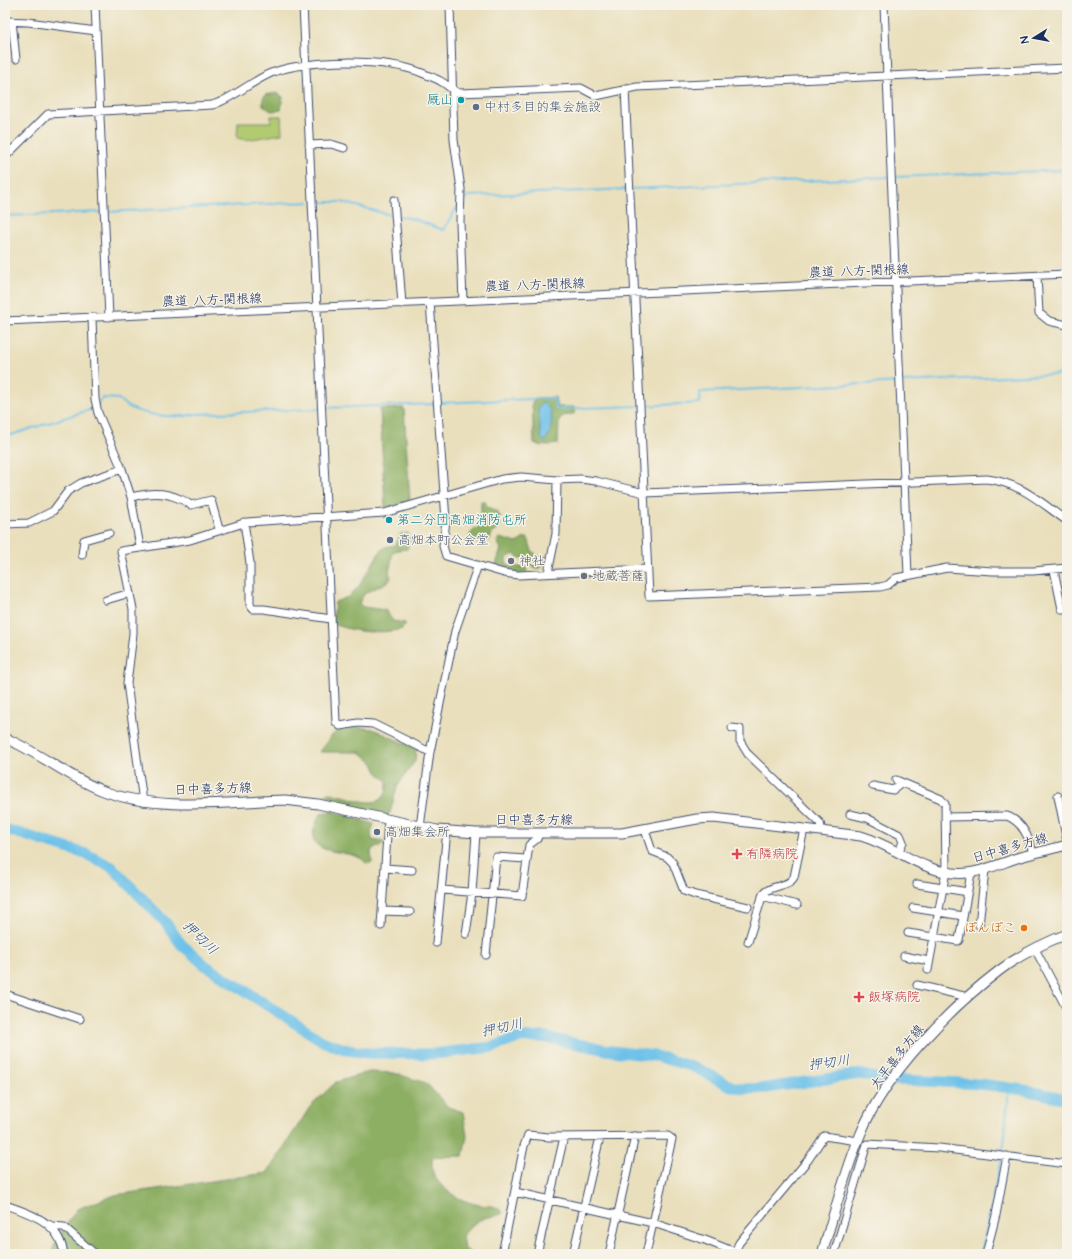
<svg xmlns="http://www.w3.org/2000/svg" width="1072" height="1259" font-family="'Architects Daughter','Klee One',sans-serif">
	<style>
		.green { fill: #b2cb71; stroke: #667d68 }
		.forest { fill: #8daf63; stroke: #546f60 }
		.water { fill: #6dc1e9; stroke: #4478a4 }
		.lines { fill: none; stroke-linecap: round; stroke-linejoin: round }
		.stream { stroke: #6dc1e9; stroke-width: 2 }
		.river { stroke: #6dc1e9; stroke-width: 11 }
		.minor-casing { stroke: #3a496c; stroke-width: 9 }
		.major-casing { stroke: #3a496c; stroke-width: 11 }
		.minor { stroke: #fff; stroke-width: 7 }
		.major { stroke: #fff; stroke-width: 9 }
		.culture-dot { fill: #0f9aa8; stroke: #f7f3e8; stroke-width: 1.5 }
		.service-dot { fill: #5c6f8a; stroke: #f7f3e8; stroke-width: 1.5 }
		.worship-dot { fill: #6b7280; stroke: #f7f3e8; stroke-width: 1.5 }
		.health-dot { fill: #e0444e; stroke: #f7f3e8; stroke-width: 1.5 }
		.food-dot { fill: #e8710a; stroke: #f7f3e8; stroke-width: 1.5 }
		.labels { text-anchor: middle; dominant-baseline: central; stroke-width: 3; stroke-linejoin: round; paint-order: stroke }
		.culture-label { font-size: 13px; fill: #0d838f; stroke: #f7f3e8; text-anchor: end }
		.service-label { font-size: 13px; fill: #4e5e75; stroke: #f7f3e8; text-anchor: start }
		.street-label { font-size: 13px; fill: #1b2f5e; stroke: #f7f3e8 }
		.worship-label { font-size: 13px; fill: #5b616d; stroke: #f7f3e8; text-anchor: start }
		.health-label { font-size: 13px; fill: #be3a42; stroke: #f7f3e8; text-anchor: start }
		.food-label { font-size: 13px; fill: #c56008; stroke: #f7f3e8; text-anchor: end }
		.water-label { font-size: 14px; font-style: italic; fill: #305481; stroke: #f7f3e8 }
	</style>
	<rect width="100%" height="100%" fill="#f7f3e8"/>
	<filter id="ink" filterUnits="userSpaceOnUse"><feTurbulence type="fractalNoise" baseFrequency=".025" numOctaves="2"/><feDisplacementMap in="SourceGraphic" scale="8" xChannelSelector="R" yChannelSelector="G"/><feConvolveMatrix kernelMatrix="1 2 1 2 8 2 1 2 1" color-interpolation-filters="sRGB"/></filter>
	<filter id="wash" filterUnits="userSpaceOnUse"><feTurbulence type="fractalNoise" baseFrequency=".012" numOctaves="4" result="noise"/><feDisplacementMap in="SourceGraphic" scale="16" xChannelSelector="R" yChannelSelector="G"/><feGaussianBlur stdDeviation="0.9" result="paint"/><feColorMatrix in="noise" values="0 0 0 0 0 0 0 0 0 0 0 0 0 0 0 0 0 1.4 0 .05"/><feComposite in="paint" operator="in"/></filter>
	<g filter="url(#wash)">
		<rect width="100%" height="100%" fill="#e9dfbc"/>
		<path class="green" d="M271 116H281L282 134 246 140 237 138 238 122H271Z"/>
		<path class="forest" d="M277 93 283 97 281 110 271 111 263 105V99L265 95Z
			M555 397 557 407H574L576 412 571 415 562 416 559 422 558 444 541 446 534 443 532 402 537 398Z
			M404 408 410 501 385 508 380 409Z
			M481 501H485L487 507 497 511 501 519 499 529 492 533 490 539C482 543 474 546 469 537L471 533 488 518 486 516H481Z
			M408 533 411 540 407 549 398 550 393 552 389 573 391 577 389 581 364 594 359 603 363 607 385 610 393 621 405 623V626L402 629C379 634 359 633 336 625L333 620 335 602 348 597 359 586 379 553 385 547 396 545 400 534Z
			M499 538 517 543 524 538H528L532 551 538 556 547 557 542 567 535 569 528 559 520 558 514 554 506 558V563L511 567H525L527 569 526 573 520 574 495 568 501 549 497 541Z
			M348 726 373 729 416 749 415 761 397 787 390 813 384 817 353 809 343 804 335 805 321 799 324 795 329 793C347 794 389 819 387 781L377 772 373 763 360 752H320C327 739 335 730 348 726Z
			M331 811 374 824 371 832 372 840 384 842 380 847 373 848 371 852 372 863H366C356 847 306 859 314 830 316 823 317 819 322 813Z
			M369 1072 394 1073 426 1083 448 1107 463 1112 467 1136 463 1156 435 1157 432 1160C432 1164 432 1169 433 1173 440 1190 463 1203 481 1205 490 1207 497 1204 503 1213 498 1216 494 1216 488 1217 477 1219 469 1228 462 1236L464 1248 472 1254H51L57 1239 77 1209 115 1195 267 1173 310 1107 336 1082Z"/>
		<path class="water" d="M543 403C556 410 552 433 544 442L541 437 538 407Z"/>
		<g class="lines">
			<path class="stream" d="M894 177 1067 170
				M632 189 889 177
				M314 202H342L394 216
				M463 202 468 196 628 189
				M106 212 309 202
				M5 216 102 212
				M398 216 414 219 443 230 458 206
				M439 403 554 398 556 409 638 406
				M98 404 102 398 119 399C132 416 177 419 196 414L319 409
				M642 406 700 403V392L1067 374
				M324 408 435 404
				M5 437 95 408
				M981 1254 1004 1144 1009 1088"/>
			<path class="river" d="M5 829 86 854 112 867 166 923 181 944 205 965 324 1042 348 1050 368 1053 433 1054 493 1047 518 1038 543 1037 612 1051 655 1056 694 1067 731 1086 743 1089 766 1088 859 1074 889 1081 904 1080 980 1084 1024 1090 1067 1099"/>
		</g>
	</g>
	<g filter="url(#ink)">
		<g class="lines">
			<g class="minor-casing">
				<path id="minor" d="M95 5 109 317
					M303 5 336 722 340 726 358 723 373 724 430 752
					M450 5 454 140 461 189 460 222 463 301
					M884 5 908 575
					M5 21 28 22 96 31
					M12 21 16 59
					M625 89 649 596 880 587 888 585 896 578 947 568 993 571H1033L1067 568
					M309 145 331 144 344 148
					M5 157 48 114 212 105C229 101 252 81 271 73 309 59 385 58 422 73 429 76 436 78 442 82 448 85 452 91 460 93L581 88 596 96 637 87 1067 68
					M394 200 402 304
					M1037 276 1039 313 1049 321 1067 325
					M430 302 446 520 443 546 446 556 504 573 518 575 647 569
					M92 318 95 399 98 413 122 469 131 497 140 547
					M5 321 1067 274
					M131 497C148 493 163 491 180 499 184 500 187 503 191 505L211 500 219 529
					M244 522 250 563V605L253 609H264L331 619
					M5 524 29 523 53 511 68 491 81 483 122 469
					M82 555 84 540 109 533
					M1054 570 1062 609 1067 608
					M548 573 556 534 557 480
					M106 600 130 593
					M732 728 740 729V741L748 754 820 823 822 831
					M896 780 941 799 945 804 946 871 928 970
					M873 786 893 790 902 783
					M1058 796 1067 841
					M143 802 127 683 133 634V609L121 551 190 540 247 522 384 513 502 479 521 477 557 480 581 479 596 481 644 493 987 479C1021 483 1040 502 1067 521
					M850 814 867 818 900 835 903 842 899 851
					M945 817 1007 816C1023 822 1029 838 1033 853
					M420 827 430 752 455 631 478 565
					M645 830 652 851 667 857 673 863 684 891 695 895 748 907
					M385 868 412 870
					M917 884 968 892
					M442 890 522 896 529 845 537 839 539 833
					M762 896 797 905
					M913 908 963 916
					M382 911 410 912
					M979 925 985 870
					M381 926 388 820
					M908 933 958 941 959 940 971 873
					M466 934 472 893 476 833
					M748 942 763 894C771 884 788 888 794 877L804 829
					M436 943 447 830
					M1035 949 1067 1009
					M486 955 496 857 526 859
					M904 956 929 961
					M917 985 968 997
					M5 994 80 1019
					M515 1192 653 1223 705 1240 735 1252 739 1243 808 1160 824 1136 858 1141
					M5 1205C32 1214 59 1222 64 1254
					M48 1224 52 1226 64 1227 95 1254
					M502 1254 524 1146 528 1135 549 1137 668 1136 672 1139 646 1254
					M537 1254 564 1137
					M573 1254 600 1137
					M609 1254 635 1136
					M834 1254 867 1144 939 1148 1067 1164
					M986 1254 996 1215 1007 1156"/>
			</g>
			<g class="major-casing">
				<path id="major" d="M5 738C38 752 67 776 101 790 155 812 227 802 285 800L318 804 437 830 476 833H622L697 819 714 818 861 836C888 844 906 859 931 868 966 881 987 868 1020 857 1035 853 1051 849 1067 845
					M822 1254C834 1213 845 1172 861 1133 885 1074 950 1008 1000 970 1020 955 1044 943 1067 934"/>
			</g>
			<use href="#minor" class="minor"/>
			<use href="#major" class="major"/>
		</g>
	</g>
	<g class="culture-dot">
		<circle cx="461" cy="100" r="4"/>
		<circle cx="389" cy="520" r="4"/>
	</g>
	<g class="service-dot">
		<circle cx="476" cy="107" r="4"/>
		<circle cx="390" cy="540" r="4"/>
		<circle cx="377" cy="832" r="4"/>
	</g>
	<g class="worship-dot">
		<circle cx="511" cy="561" r="4"/>
		<circle cx="584" cy="576" r="4"/>
	</g>
	<g class="health-dot">
		<path d="M735 848h4v4h4v4h-4v4h-4v-4h-4v-4h4z"/>
		<path d="M857 991h4v4h4v4h-4v4h-4v-4h-4v-4h4z"/>
	</g>
	<circle class="food-dot" cx="1024" cy="928" r="4"/>
	<g class="labels">
		<g class="culture-label">
			<text x="453" y="100">厩山</text>
			<text x="397" y="520" text-anchor="start">第二分団高畑消防屯所</text>
		</g>
		<g class="service-label">
			<text x="484" y="107">中村多目的集会施設</text>
			<text x="398" y="540">高畑本町公会堂</text>
			<text x="385" y="832">高畑集会所</text>
		</g>
		<g class="street-label">
			<text transform="translate(859 271) rotate(-2)">農道 八方-関根線</text>
			<text transform="translate(535 285) rotate(-2)">農道 八方-関根線</text>
			<text transform="translate(212 300) rotate(-2)">農道 八方-関根線</text>
			<text transform="translate(213 789) rotate(-2)">日中喜多方線</text>
			<text x="534" y="820">日中喜多方線</text>
			<text transform="translate(1010 848) rotate(-16)">日中喜多方線</text>
			<text transform="translate(897 1057) rotate(-52)">大平喜多方線</text>
		</g>
		<g class="worship-label">
			<text x="519" y="561">神社</text>
			<text x="592" y="576">地蔵菩薩</text>
		</g>
		<g class="health-label">
			<text x="746" y="854">有隣病院</text>
			<text x="868" y="997">飯塚病院</text>
		</g>
		<g class="food-label">
			<text x="1016" y="928">ぽんぽこ</text>
		</g>
		<g class="water-label">
			<text transform="translate(200 938) rotate(44)">押切川</text>
			<text transform="translate(502 1028) rotate(-12)">押切川</text>
			<text transform="translate(829 1063) rotate(-7)">押切川</text>
		</g>
	</g>
	<rect width="1072" height="1259" fill="none" stroke="#f7f3e8" stroke-width="20"/>
	<g transform="translate(1034 38) rotate(259)" stroke="#f7f3e8" stroke-width="3" paint-order="stroke">
	<path d="M0-3L7 15L0 10L-7 15Z" fill="#1b2f5e"/>
	<text y="-6" font-size="11" font-weight="bold" text-anchor="middle" fill="#1b2f5e">N</text>
	</g>
</svg>
